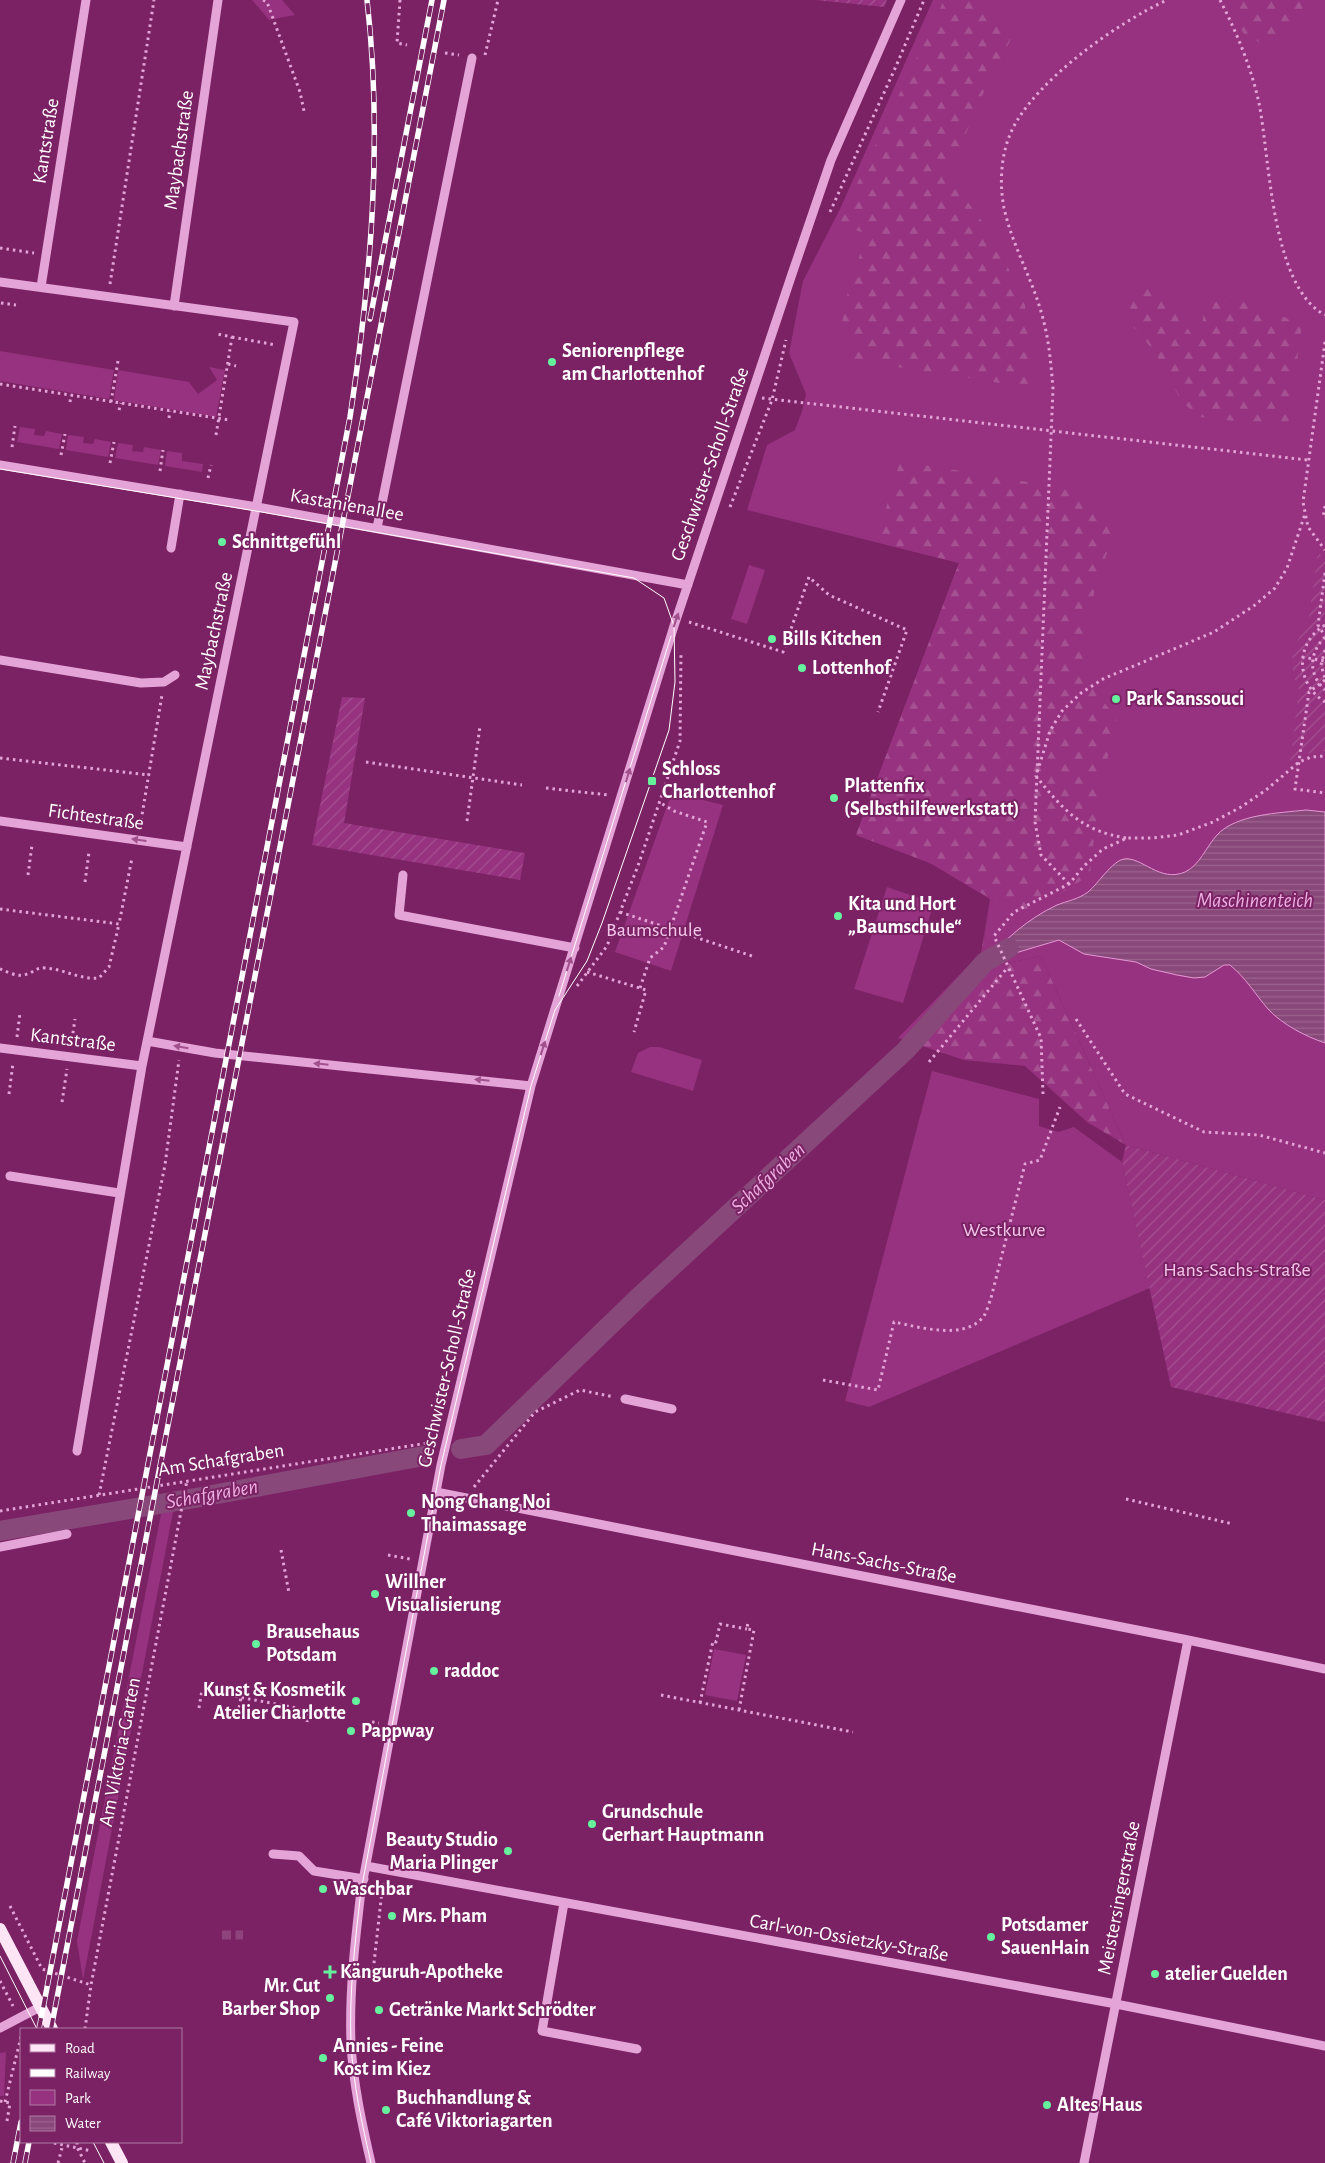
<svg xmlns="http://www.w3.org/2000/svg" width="1325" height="2163" font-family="'Alegreya Sans',sans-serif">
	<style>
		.green { fill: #96327f }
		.forest { fill: url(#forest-firs) }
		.garden { fill: url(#garden-furrows) }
		.water { fill: url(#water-rules); stroke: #e698d6 }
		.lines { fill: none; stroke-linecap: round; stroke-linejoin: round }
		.canal { stroke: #89487a; stroke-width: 20 }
		.minor-tunnel { stroke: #8f437c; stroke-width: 9; stroke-dasharray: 9 4.5; stroke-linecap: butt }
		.path { stroke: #e5a4d7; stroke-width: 3; stroke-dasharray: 2.5 4; stroke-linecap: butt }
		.minor { stroke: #e5a4d7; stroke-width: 9 }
		.major { stroke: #fde5f6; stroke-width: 12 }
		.tram { stroke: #fff; stroke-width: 1 }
		.rail-casing { stroke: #fff; stroke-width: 5.5 }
		.rail { stroke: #7b2265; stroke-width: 4; stroke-dasharray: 11; stroke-linecap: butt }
		.oneway { fill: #a0508d }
		.poi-dot { fill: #66f19c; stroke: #7b2265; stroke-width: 2 }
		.labels { text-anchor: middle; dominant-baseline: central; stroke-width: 4; stroke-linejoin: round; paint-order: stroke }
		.street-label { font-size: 20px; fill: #fff; stroke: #7b2265 }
		.poi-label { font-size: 20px; font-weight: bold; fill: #fff; stroke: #7b2265; text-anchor: start }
		.park-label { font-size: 20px; fill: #f4c7ea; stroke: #7b2265 }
		.water-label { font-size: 21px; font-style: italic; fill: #edafe0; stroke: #7b2265 }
	</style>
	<defs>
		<pattern id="forest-firs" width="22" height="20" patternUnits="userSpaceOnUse" patternTransform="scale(1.25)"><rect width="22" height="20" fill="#96327f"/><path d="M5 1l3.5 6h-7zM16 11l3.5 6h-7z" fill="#a65192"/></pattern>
		<pattern id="garden-furrows" width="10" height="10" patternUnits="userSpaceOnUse" patternTransform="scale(1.25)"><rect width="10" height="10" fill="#96327f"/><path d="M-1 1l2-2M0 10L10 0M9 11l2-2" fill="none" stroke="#a65192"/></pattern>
		<pattern id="water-rules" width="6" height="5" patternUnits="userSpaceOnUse" patternTransform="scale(1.25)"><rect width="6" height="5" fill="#89487a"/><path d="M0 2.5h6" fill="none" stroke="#9b638e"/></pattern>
	</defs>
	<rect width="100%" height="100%" fill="#7b2265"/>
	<path class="green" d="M252 0H282L295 15 269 20Z
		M933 0H1325V1200L1126 1145 1041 956 989 967 982 952 990 899 930 863 856 835 959 563 747 510 767 445 795 430 802 411 806 394 789 353 803 281 840 209Z
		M0 351 114 370 109 399 0 381Z
		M209 367 225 370 216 417 114 400 118 370 189 382 198 394 217 380Z
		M20 427 35 429 34 435 44 436 46 431 62 434 59 449 17 442Z
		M68 435 84 437 83 443 93 444 95 439 111 442 108 457 66 450Z
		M118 443 133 445 132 451 143 452 144 447 161 450 158 465 115 458Z
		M167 451 182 453V461L203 464 202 472 165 466Z
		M749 565 765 570 747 624 731 619Z
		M672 792 723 805 671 971 615 952Z
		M887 887 934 903 903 1003 854 989Z
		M650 1047H659L702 1060 693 1091 631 1072 638 1053Z
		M932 1071 1039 1099V1126L1058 1132 1074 1127 1122 1162 1150 1288 869 1407 845 1401Z
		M174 1507 83 1980 77 1941 162 1509Z
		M714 1649 746 1655 737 1701 705 1695Z
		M6 2052 4 2096H0V2053Z"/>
	<path class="forest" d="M944 0H966L1016 29 983 94 948 175 995 239 1025 305 1033 388 852 360 857 339 840 335 849 286 867 234 838 224Z
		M1223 0H1309L1288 30 1268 47 1244 34Z
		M1143 286H1158L1199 345 1204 311 1213 301 1232 296 1260 310 1282 316 1302 325 1288 427 1200 417 1182 402 1154 351 1128 321 1132 297Z
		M900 461 1083 491 1116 529 1097 580 1083 646 1084 676 1117 719 1099 794 1090 875 1022 917 930 863 856 835 959 563 876 542Z
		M990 899 982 952 989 967 1041 956 1126 1145 1087 1122 1025 1066 964 1060 898 1038 981 953Z"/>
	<path class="garden" d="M815 0H887L884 7Z
		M1318 552 1325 559V751L1305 754 1290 762 1299 689 1293 675 1292 656 1294 646 1308 624Z
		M342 697 365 698 344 823 525 853 520 880 312 845Z
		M1126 1145 1325 1200V1422L1171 1387 1122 1162Z"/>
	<path class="water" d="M1306 810 1325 812V1043C1305 1036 1283 1025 1268 1009 1255 994 1246 978 1230 965H1224L1205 977 1194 978 1177 975 1151 969 1136 962 1084 954 1059 940 985 962C1005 939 1029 918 1057 905 1067 901 1079 899 1088 892 1098 884 1112 861 1124 859 1141 856 1160 883 1185 872 1200 865 1206 847 1217 835 1236 814 1280 813 1306 810Z"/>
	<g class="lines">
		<path class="canal" d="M461 1449 486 1445 639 1297 906 1050 985 962 1009 948
			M0 1531 201 1497 424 1456"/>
		<path class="minor-tunnel" d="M222 1935H243"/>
		<path class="path" d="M263 0 267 2 300 92 304 111
			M400 0 397 43 407 45
			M1220 0C1237 33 1251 67 1259 103 1270 158 1271 287 1325 315
			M445 53 459 55
			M485 55 498 0
			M830 212 897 64 924 0
			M0 248 34 253
			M110 284 154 0
			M1 303 16 305
			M232 337 276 345
			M1325 342 1303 502 1308 527 1325 550
			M228 364 236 366
			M0 384 229 420
			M762 398 1308 460
			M70 402 71 395
			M111 402 118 361
			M119 410 121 403
			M169 418 170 411
			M216 435 232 337 217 334
			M12 447 15 426
			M61 455 65 434
			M110 463 114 442
			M160 471 163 450
			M208 478 211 465
			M1325 506 1323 517H1325
			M730 507 772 400 786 340
			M1325 573 1318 625 1325 636
			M689 622 783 652 809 577 829 595 907 630 878 712
			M1325 625C1295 643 1295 683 1325 702
			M1325 637C1309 653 1308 674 1325 690
			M1325 650 1321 665 1325 678
			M1302 657 1325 661
			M1325 680 1309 692 1295 789 1325 793
			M0 758 149 775
			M366 762 522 785
			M546 788 608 795
			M467 821 480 726
			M140 827 162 695
			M1126 838C1082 831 1063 810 1036 776L1050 731 1062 711 1081 693 1103 679 1214 632 1255 605 1275 588 1287 568 1305 514
			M28 875 32 845
			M85 882 89 852
			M1069 884 1041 855 1035 822 1053 389C1051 364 1049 339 1042 315 1032 278 1012 245 1004 208 999 183 1001 153 1012 130 1036 80 1117 23 1167 0
			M0 909 119 924 132 858
			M620 912 755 957
			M0 969C8 972 18 978 27 974 34 972 37 967 45 968 64 969 80 980 99 978L109 967 119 924
			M587 972 646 990 634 1032
			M577 986 607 946 639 863 680 741 681 652
			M640 988 650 958 664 947 707 822 674 811 659 802
			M1076 1019 1125 1094 1204 1132 1259 1135 1325 1153
			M17 1037 20 1013
			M71 1046 75 1019
			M929 1062 1008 967
			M9 1094 13 1063
			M1043 1094 1041 1038 994 936 1014 912 1069 884 1084 866 1103 849 1127 838H1153L1178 835 1213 822 1241 807 1266 790 1299 762 1311 757 1325 756
			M62 1102 67 1069
			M823 1380 878 1390 894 1322C919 1327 965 1341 984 1316 987 1311 989 1303 991 1298L1025 1164 1040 1160 1060 1107
			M474 1487 535 1412 580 1390 614 1397
			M99 1495 165 1165 179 1060
			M1126 1499 1233 1524
			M0 1511 434 1442
			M281 1550 289 1593
			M388 1555 410 1559
			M661 1695 853 1732
			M700 1703 713 1641 716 1642 720 1624 747 1629
			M199 1708 202 1690 297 1708 308 1714 319 1712 335 1715
			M739 1710 754 1630 747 1629 748 1621
			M238 1714 241 1697
			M307 1722 308 1714
			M372 1722 379 1723
			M10 1906 42 1969 91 1985
			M365 1979 373 1972 383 1882
			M0 1981 13 2006
			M85 2029 91 1985 187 1480
			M0 2101 10 2103 7 2121
			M5 2102 21 2037
			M77 2142V2147L85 2163
			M54 2143 92 2151
			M58 2163 63 2144"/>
		<path class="minor" d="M0 282 294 322 142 1066 77 1451
			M41 287 86 0
			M174 306 218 0
			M0 465 257 507 688 585
			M377 528 472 58
			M171 548 180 494
			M0 660 141 683 164 682 175 675
			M0 821 187 847
			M403 875 399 915 575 948
			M147 1041 215 1053 531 1086
			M0 1048 142 1066
			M10 1176 119 1193
			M625 1399 672 1409
			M436 1492 1188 1640 1325 1669
			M0 1547 67 1534
			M273 1854 299 1856 314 1871 364 1879
			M366 1866 1116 2004 1325 2046
			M564 1903 542 2031 637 2049
			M0 2028 40 2007
			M371 2163C362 2124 353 2083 351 2043 349 1992 355 1942 361 1891L441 1465 531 1086 674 626 792 274 831 160 901 0
			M1084 2163 1188 1640"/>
		<path class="major" d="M0 1929 52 2029
			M111 2142 122 2163"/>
		<path class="tram" d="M0 469 256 511 634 578 664 598 674 626 675 682 669 730 602 923 587 961 555 1010 531 1086 441 1465 361 1891C355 1942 349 1992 351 2043 353 2083 362 2124 371 2163
			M559 996 671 636
			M0 1956 37 2029
			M93 2142 104 2163"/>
		<g class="rail-casing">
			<path id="rail" d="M370 319 432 0
				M39 2029 350 417C371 279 383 139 367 0
				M51 2029 444 0
				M13 2163 21 2122
				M25 2163 29 2142"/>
		</g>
		<use href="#rail" class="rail"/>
	</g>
	<defs><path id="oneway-solid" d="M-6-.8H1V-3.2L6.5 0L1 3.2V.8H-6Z" transform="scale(1.25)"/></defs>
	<g class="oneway">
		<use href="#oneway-solid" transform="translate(676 620) rotate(-71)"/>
		<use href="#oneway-solid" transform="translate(628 775) rotate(-73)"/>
		<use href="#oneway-solid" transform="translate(139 840) rotate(-172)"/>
		<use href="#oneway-solid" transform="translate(569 964) rotate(-72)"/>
		<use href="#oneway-solid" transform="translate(181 1047) rotate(-170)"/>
		<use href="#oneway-solid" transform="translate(543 1048) rotate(-72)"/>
		<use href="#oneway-solid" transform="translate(321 1064) rotate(-174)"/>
		<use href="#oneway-solid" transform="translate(482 1080) rotate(-174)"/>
	</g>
	<g class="poi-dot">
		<circle cx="552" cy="362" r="5"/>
		<circle cx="222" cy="542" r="5"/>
		<circle cx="772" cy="639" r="5"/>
		<circle cx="802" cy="668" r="5"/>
		<circle cx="1116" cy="699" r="5"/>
		<rect x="647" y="776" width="10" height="10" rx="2.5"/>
		<circle cx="834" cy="798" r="5"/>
		<circle cx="838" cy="916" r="5"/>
		<circle cx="411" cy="1513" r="5"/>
		<circle cx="375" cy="1594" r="5"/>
		<circle cx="256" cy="1644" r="5"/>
		<circle cx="434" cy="1671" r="5"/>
		<circle cx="356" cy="1701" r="5"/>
		<circle cx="351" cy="1731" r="5"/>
		<circle cx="592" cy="1824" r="5"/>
		<circle cx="508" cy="1851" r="5"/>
		<circle cx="323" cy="1889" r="5"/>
		<circle cx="392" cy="1916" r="5"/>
		<circle cx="991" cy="1937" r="5"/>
		<path d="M327.5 1964.5h5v5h5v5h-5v5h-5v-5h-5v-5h5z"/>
		<circle cx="1155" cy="1974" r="5"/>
		<circle cx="330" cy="1998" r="5"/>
		<circle cx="379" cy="2010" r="5"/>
		<circle cx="323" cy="2058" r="5"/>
		<circle cx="1047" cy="2105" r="5"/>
		<circle cx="386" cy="2110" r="5"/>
	</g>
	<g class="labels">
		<g class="street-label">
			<text transform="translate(46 141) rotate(-81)">Kantstraße</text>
			<text transform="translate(179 150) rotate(-82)">Maybachstraße</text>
			<text transform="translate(710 464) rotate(-71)">Geschwister-Scholl-Straße</text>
			<text transform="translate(347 505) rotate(10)">Kastanienallee</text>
			<text transform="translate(214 631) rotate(-78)">Maybachstraße</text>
			<text transform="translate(96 817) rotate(8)">Fichtestraße</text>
			<text transform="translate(73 1040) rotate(7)">Kantstraße</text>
			<text transform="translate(447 1368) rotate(-77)">Geschwister-Scholl-Straße</text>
			<text transform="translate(221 1460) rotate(-9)">Am Schafgraben</text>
			<text transform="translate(884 1563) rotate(11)">Hans-Sachs-Straße</text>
			<text transform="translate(120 1752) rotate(-79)">Am Viktoria-Garten</text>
			<text transform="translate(1119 1898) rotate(-79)">Meistersingerstraße</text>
			<text transform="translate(849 1938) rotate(10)">Carl-von-Ossietzky-Straße</text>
		</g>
		<g class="poi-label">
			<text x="562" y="351">Seniorenpflege<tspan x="562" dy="23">am Charlottenhof</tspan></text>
			<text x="232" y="542">Schnittgefühl</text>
			<text x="782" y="639">Bills Kitchen</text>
			<text x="812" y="668">Lottenhof</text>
			<text x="1126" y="699">Park Sanssouci</text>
			<text x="662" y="769">Schloss<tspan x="662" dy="23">Charlottenhof</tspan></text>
			<text x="844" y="786">Plattenfix<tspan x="844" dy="23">(Selbsthilfewerkstatt)</tspan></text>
			<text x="848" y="904">Kita und Hort<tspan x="848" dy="23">„Baumschule“</tspan></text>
			<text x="421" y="1502">Nong Chang Noi<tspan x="421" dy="23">Thaimassage</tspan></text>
			<text x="385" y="1582">Willner<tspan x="385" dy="23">Visualisierung</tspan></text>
			<text x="266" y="1632">Brausehaus<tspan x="266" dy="23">Potsdam</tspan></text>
			<text x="444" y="1671">raddoc</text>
			<text x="346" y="1690" text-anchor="end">Kunst &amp; Kosmetik<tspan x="346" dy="23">Atelier Charlotte</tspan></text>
			<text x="361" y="1731">Pappway</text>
			<text x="602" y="1812">Grundschule<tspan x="602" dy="23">Gerhart Hauptmann</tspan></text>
			<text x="498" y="1840" text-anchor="end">Beauty Studio<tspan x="498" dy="23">Maria Plinger</tspan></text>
			<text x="333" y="1889">Waschbar</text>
			<text x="402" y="1916">Mrs. Pham</text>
			<text x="1001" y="1925">Potsdamer<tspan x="1001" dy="23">SauenHain</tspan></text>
			<text x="340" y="1972">Känguruh-Apotheke</text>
			<text x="1165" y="1974">atelier Guelden</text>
			<text x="320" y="1986" text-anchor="end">Mr. Cut<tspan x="320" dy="23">Barber Shop</tspan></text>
			<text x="389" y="2010">Getränke Markt Schrödter</text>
			<text x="333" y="2046">Annies - Feine<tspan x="333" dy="23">Kost im Kiez</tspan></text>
			<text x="396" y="2098">Buchhandlung &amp;<tspan x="396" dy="23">Café Viktoriagarten</tspan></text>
			<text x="1057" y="2105">Altes Haus</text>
		</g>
		<g class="park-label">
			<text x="654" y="930">Baumschule</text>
			<text x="1004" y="1230">Westkurve</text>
			<text x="1237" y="1270">Hans-Sachs-Straße</text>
		</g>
		<g class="water-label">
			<text x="1255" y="900">Maschinenteich</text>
			<text transform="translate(768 1178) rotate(-43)">Schafgraben</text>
			<text transform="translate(212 1494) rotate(-10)">Schafgraben</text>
		</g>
	</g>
	<rect x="20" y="2028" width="162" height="115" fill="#7b2265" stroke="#b07aa3"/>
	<rect x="30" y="2044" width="25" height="8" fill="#fde5f6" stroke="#b07aa3"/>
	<text x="65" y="2053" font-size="15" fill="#ffffff">Road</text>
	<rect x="30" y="2069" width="25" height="8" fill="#ffffff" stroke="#b07aa3"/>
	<text x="65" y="2078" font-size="15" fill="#ffffff">Railway</text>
	<rect x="30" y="2090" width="25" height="15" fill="#96327f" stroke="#b07aa3"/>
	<text x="65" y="2103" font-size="15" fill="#ffffff">Park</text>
	<rect x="30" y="2116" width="25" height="15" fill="url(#water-rules)" stroke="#b07aa3"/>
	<text x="65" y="2128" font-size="15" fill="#ffffff">Water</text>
</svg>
